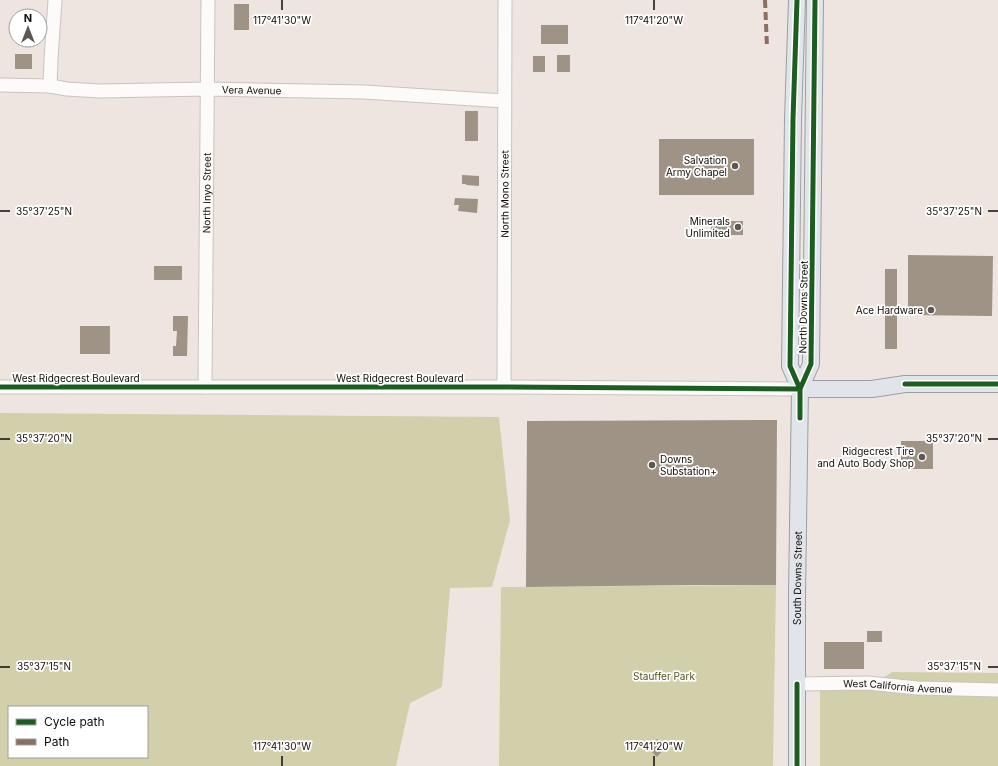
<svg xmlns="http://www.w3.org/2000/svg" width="998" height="766" font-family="Inter,sans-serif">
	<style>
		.green { fill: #d1d0ab; fill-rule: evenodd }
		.building { fill: #9e9385 }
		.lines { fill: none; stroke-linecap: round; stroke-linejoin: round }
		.minor-casing { stroke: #cac3c0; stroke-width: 15 }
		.major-casing { stroke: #9a9ea4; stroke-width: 18 }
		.minor { stroke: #fcfbfa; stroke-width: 13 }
		.major { stroke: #e1e5ea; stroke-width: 16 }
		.quiet { stroke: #8d6e63; stroke-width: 4; stroke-dasharray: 8 4; stroke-linecap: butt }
		.cycleway-casing { stroke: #fff; stroke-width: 8 }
		.cycleway { stroke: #1b5e20; stroke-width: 5 }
		.ticks { fill: none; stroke: #110c09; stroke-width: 1.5 }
		.poi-dot { fill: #5e5855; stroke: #fff; stroke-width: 1.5 }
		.labels { text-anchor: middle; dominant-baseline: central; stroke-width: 3.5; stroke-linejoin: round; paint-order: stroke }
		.street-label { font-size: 10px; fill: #110c09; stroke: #fff }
		.poi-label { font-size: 10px; fill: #110c09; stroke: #fff; text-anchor: end }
		.park-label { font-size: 10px; fill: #505320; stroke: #fff }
		.ticks-label { font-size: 10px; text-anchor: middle; fill: #110c09; stroke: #fff; stroke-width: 3.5; stroke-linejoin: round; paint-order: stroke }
	</style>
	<rect width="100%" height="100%" fill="#eee5e1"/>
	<path class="green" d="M0 413 499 417 510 520 492 587 450 588 442 687 410 703 396 766H0ZM9 707H147V757H9Z
		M776 585 773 766H499L501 587Z
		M892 672 998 673V766H820V689L880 680Z"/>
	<path class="building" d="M234 4H249V30H234Z
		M541 25H568V44H541Z
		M15 54H32V69H15Z
		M557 55H570V72H557Z
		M533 56H545V72H533Z
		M465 111H478V141H465Z
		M659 139H754V195H659Z
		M462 175 479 176V186L466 185V184H462Z
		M455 198 478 199 477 213 458 211 459 205H454Z
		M711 221H743V235H711Z
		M908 255 993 256 992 316 908 315Z
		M154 266H182V280H154Z
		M885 269H897V349H885Z
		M173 316H188L187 356H173V346H176L177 331H173Z
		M80 326H110V354H80Z
		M777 420 776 585H693L526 587 527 421Z
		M901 441H933V469H901Z
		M867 631H882V642H867Z
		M824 642H864V669H824Z
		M657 739 665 748 657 757 648 748Z"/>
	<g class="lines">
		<g class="minor-casing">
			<g id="minor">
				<path id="s1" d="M0 85 50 86 67 89 100 91 207 89 364 92 504 101"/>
				<path d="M50 86 51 59 55 0"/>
				<path d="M0 387H504L800 389"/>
				<path id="s2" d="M205 387 208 0"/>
				<path id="s3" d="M504 387 505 0"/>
				<path id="s4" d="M797 684 868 683 917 688 998 690"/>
			</g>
		</g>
		<g class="major-casing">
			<g id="major">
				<path d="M797 0 793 119 790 366 800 389"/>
				<path d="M800 389H872L905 384H998"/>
				<path id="s5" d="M797 766V595L800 389 811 364 815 0"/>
			</g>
		</g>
		<use href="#minor" class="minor"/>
		<use href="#major" class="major"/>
		<path class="quiet" d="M765 0 767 47"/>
		<g class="cycleway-casing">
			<path id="cycleway" d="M797 0 793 119 790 366 800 389
				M905 384H998
				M0 387H504L800 389
				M800 418V389L811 364 815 0
				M797 766V684"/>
		</g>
		<use href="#cycleway" class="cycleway"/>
	</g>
	<path class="ticks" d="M282 0V10M654 0V10M0 211H10M988 211H998M0 439H10M988 439H998M0 667H10M988 667H998M282 756V766M654 756V766"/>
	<g class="poi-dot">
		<circle cx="735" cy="166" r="4"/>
		<circle cx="738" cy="227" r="4"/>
		<circle cx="931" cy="310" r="4"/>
		<circle cx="922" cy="457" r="4"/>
		<circle cx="652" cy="465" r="4"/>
	</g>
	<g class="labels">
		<g class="street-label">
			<text stroke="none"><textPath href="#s1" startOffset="252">Vera Avenue</textPath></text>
			<text stroke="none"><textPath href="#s2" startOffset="194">North Inyo Street</textPath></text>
			<text stroke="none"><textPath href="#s3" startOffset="193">North Mono Street</textPath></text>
			<text transform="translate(803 307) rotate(-89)">North Downs Street</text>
			<text x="76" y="378">West Ridgecrest Boulevard</text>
			<text x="400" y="378">West Ridgecrest Boulevard</text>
			<text stroke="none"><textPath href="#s5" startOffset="188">South Downs Street</textPath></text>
			<text stroke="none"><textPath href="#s4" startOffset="101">West California Avenue</textPath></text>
		</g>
		<g class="poi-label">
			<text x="727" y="160">Salvation<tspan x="727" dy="12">Army Chapel</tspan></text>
			<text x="730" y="221">Minerals<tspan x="730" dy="12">Unlimited</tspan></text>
			<text x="923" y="310">Ace Hardware</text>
			<text x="914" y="451">Ridgecrest Tire<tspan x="914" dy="12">and Auto Body Shop</tspan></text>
			<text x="660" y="459" text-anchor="start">Downs<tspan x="660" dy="12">Substation+</tspan></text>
		</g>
		<g class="park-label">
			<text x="664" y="676">Stauffer Park</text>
		</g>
	</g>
	<g class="ticks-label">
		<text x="282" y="24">117°41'30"W</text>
		<text x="654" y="24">117°41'20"W</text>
		<text x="44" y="215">35°37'25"N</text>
		<text x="954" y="215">35°37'25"N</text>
		<text x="44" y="442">35°37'20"N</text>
		<text x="954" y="442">35°37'20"N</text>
		<text x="44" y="670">35°37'15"N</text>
		<text x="954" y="670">35°37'15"N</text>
		<text x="282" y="750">117°41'30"W</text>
		<text x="654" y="750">117°41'20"W</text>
	</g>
	<rect x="8" y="706" width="140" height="52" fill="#ffffff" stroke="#a09e9d"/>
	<rect x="16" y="719" width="20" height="6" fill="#1b5e20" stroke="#a09e9d"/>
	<text x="44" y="726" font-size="12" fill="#110c09">Cycle path</text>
	<rect x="16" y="739" width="20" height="6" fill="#8d6e63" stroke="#a09e9d"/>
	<text x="44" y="746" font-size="12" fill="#110c09">Path</text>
	<g transform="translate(28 28)"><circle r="19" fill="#ffffff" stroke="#a09e9d"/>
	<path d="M0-3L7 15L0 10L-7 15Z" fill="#5e5855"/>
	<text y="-6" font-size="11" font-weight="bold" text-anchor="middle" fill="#110c09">N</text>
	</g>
</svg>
